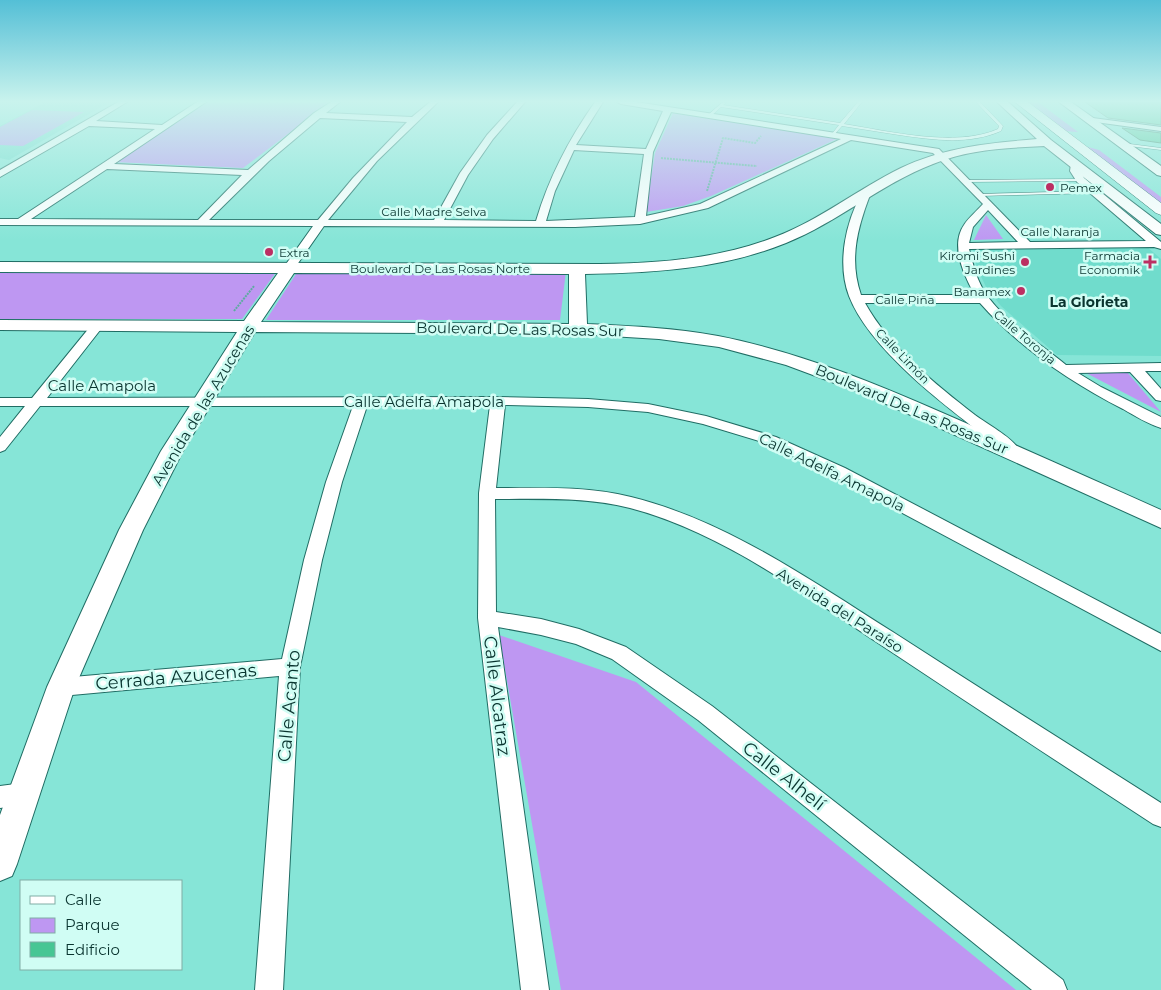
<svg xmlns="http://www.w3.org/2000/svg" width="1161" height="990" font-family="Montserrat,sans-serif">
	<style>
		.built { fill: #70dccc }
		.green { fill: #be97f2 }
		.building { fill: #47c694; stroke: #2e7e5e }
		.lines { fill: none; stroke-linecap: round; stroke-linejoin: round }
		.lane-casing { stroke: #206d64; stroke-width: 1 }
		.street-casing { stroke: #206d64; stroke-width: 2 }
		.secondary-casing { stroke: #206d64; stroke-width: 2 }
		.primary-casing { stroke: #206d64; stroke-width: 1 }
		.path { stroke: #5daba0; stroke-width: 2; stroke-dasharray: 2 1; stroke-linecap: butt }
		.lane { fill: #fff; fill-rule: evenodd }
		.street { fill: #fff; fill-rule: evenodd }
		.secondary { fill: #fff; fill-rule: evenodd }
		.primary { fill: #fff; fill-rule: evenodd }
		.poi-dot { fill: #bc2f63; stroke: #d0fdf4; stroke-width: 2 }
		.labels { text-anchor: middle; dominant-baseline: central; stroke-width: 5; stroke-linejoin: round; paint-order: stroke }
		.far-poi-label { font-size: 12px; fill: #09342f; stroke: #d0fdf4; text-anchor: end }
		.far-street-label { font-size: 12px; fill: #09342f; stroke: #d0fdf4 }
		.far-neighbourhood-label { font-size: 14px; font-weight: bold; fill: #09342f; stroke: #d0fdf4 }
		.street-label { font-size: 15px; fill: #09342f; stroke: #d0fdf4 }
		.near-street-label { font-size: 18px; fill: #09342f; stroke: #d0fdf4 }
	</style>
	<rect width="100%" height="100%" fill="#86e5d7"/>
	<path class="built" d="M45 102H110L9 160 0 158V126Z
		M1146 246 1161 259V356L1057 355 1001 306 986 287 977 268 973 249Z"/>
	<path class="green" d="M204 102H330L243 168 113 162Z
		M1025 102H1038L1078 132 1063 131Z
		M32 110 84 112 23 146 0 145V127Z
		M673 113 839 138 711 196 683 206 646 212 655 153Z
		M1088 147 1099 150 1161 197V205L1088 150Z
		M986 215 1003 239 974 240Z
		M0 270 277 271 242 319H0Z
		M298 271H566L560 320H266Z
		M1084 372H1127L1161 412Z
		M499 635 636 682 1016 990H561Z"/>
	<path class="building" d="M1085 102H1161V125L1108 118Z
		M1122 128 1161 133V143L1140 140Z"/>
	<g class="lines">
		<g class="lane-casing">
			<path id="lane" d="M723 102 726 103 723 105 840 123 858 102H862L844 124C889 131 955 148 998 129L999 126 976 102H980L1003 126 1001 131C969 145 934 140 899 135 880 132 861 129 842 126L833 136 831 135 839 125 721 107 710 117H708V115Z
				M1122 143 1161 148V150L1121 145 1120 144Z
				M1080 179H1082V181L966 182 964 181 966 180Z
				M1095 191 1097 192V193L979 196 977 195 979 194Z"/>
		</g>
		<g class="street-casing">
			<path id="street" d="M118 102H127L96 121 162 125 197 102H206L114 164 248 170 314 113 331 102H340L326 113 412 117 430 102H438L377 161 328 220H434L460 173 487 135 517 102H525L493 139 468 175 444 220 536 221C549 177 569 139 595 102H603L576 145 646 149 663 111 621 104 617 102H636L939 149 1030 242 1146 241 1077 182 1070 171 1071 164 1075 161 1078 162 1080 171 1084 178 1161 242V249L1154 247 969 249C972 259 974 270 978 279 991 313 1038 342 1066 365L1161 363V371H1145L1161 389V401L1156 400 1130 372 1078 373 1101 387 1161 417V428C1148 424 1135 416 1123 409 1070 382 1019 347 980 303H865C890 348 934 383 975 415 987 424 1010 436 1018 448L1015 451H1005C957 415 871 353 849 296 837 264 845 223 862 193H868L870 195C857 229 849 260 861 295H975C964 276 950 245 964 225 969 217 977 211 983 204L933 153 851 140 708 208 640 224 575 227 324 226 294 269 290 270 284 267 313 226 0 225V219H18L155 129 89 126 0 177V170ZM671 112 841 139 700 204 646 216 653 152ZM320 118 407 122 353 178 318 220H209L269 161ZM574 150 644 154 635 217 546 221 555 191ZM107 169 242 175 198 220 31 219ZM988 210 1018 242 969 243 973 227Z
				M1085 117 1161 127V131L1088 121 1084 119Z
				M98 321 104 325 47 398 498 397 588 399 648 404 706 416 776 437 845 468 1161 634V651L833 476 766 443 703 424 648 412 588 407 505 405 496 488C541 488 587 486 631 497 728 521 813 582 896 634 984 691 1073 747 1161 803V827L1153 824C1061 764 970 704 878 643 801 592 721 532 630 508 586 497 540 499 495 499L496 612 541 619 579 629 626 647 712 706 1063 980 1067 990H1032L698 720 612 659 576 644 541 635 498 627 549 990H521L478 618 479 493 490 405 367 406 342 482 322 560 300 667 283 990H255L279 676 61 696 54 693 51 687 54 681 61 678 282 659 304 560 326 482 353 406H40L5 450 0 452V437L25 406H0V398H32L94 322Z
				M23 783 31 786 34 794 31 802 23 805 0 808V786Z"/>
		</g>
		<g class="secondary-casing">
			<path id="secondary" d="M997 102H1008L1051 140 1161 224V235L1156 234 1044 146C1007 148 968 149 933 164 881 184 838 222 786 243 722 269 653 273 585 274L587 324C631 326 675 328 718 336 805 353 887 388 968 424 1032 453 1097 481 1161 510V528L864 394 786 365 719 347 659 339 578 334 255 332 183 451 143 530 75 687 17 864 12 876 0 881V815L47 687 119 530 161 451 237 332 0 330V320L244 321 278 273 0 272V262L600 264C660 263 719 259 775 237 820 220 858 189 901 168 944 147 990 143 1037 139ZM294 273 569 274V324L261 322Z
				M1059 102H1071L1161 166V176L1157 175Z"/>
		</g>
		<g class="primary-casing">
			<path id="primary" d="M1015 102H1028L1161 203V215L1156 213Z"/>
		</g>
		<path class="path" d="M661 158 757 166
			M707 191 723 138 755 143 761 136
			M234 311 254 286"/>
		<use href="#lane" class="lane"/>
		<use href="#street" class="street"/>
		<use href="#secondary" class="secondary"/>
		<use href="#primary" class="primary"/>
	</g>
	<linearGradient id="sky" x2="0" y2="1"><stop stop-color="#54bfd6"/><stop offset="0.42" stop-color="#c9f3ed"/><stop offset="1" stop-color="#c9f3ed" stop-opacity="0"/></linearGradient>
	<rect width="1161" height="241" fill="url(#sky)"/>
	<g class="poi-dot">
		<circle cx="1050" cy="187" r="5"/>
		<circle cx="269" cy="252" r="5"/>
		<circle cx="1025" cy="262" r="5"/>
		<path d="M1147.5 254.5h5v5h5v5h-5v5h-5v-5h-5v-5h5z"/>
		<circle cx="1021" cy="291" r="5"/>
	</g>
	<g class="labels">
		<g class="far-poi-label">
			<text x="1060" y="187" text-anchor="start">Pemex</text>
			<text x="279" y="252" text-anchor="start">Extra</text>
			<text x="1015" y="255">Kiromi Sushi<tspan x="1015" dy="14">Jardines</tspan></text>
			<text x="1140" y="255">Farmacia<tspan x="1140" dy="14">Economik</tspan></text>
			<text x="1011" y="291">Banamex</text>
		</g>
		<g class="far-street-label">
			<text x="434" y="211">Calle Madre Selva</text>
			<text x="1060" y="231">Calle Naranja</text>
			<text x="440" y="268">Boulevard De Las Rosas Norte</text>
			<text x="905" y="299">Calle Piña</text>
			<text transform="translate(1025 337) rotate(40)">Calle Toronja</text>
			<text transform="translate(903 356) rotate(46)">Calle Limón</text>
		</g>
		<g class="far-neighbourhood-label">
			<text x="1089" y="302">La Glorieta</text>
		</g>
		<g class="street-label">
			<text transform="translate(520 329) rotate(1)">Boulevard De Las Rosas Sur</text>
			<text x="102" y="385">Calle Amapola</text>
			<text x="424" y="401">Calle Adelfa Amapola</text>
			<text transform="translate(203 405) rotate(-59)">Avenida de las Azucenas</text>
			<text transform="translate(912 409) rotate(23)">Boulevard De Las Rosas Sur</text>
			<text transform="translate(832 472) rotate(26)">Calle Adelfa Amapola</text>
			<text transform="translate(840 610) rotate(32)">Avenida del Paraíso</text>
		</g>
		<g class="near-street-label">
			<text transform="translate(176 677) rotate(-5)">Cerrada Azucenas</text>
			<text transform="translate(497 696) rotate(83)">Calle Alcatraz</text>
			<text transform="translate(289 706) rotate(-85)">Calle Acanto</text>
			<text transform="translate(784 776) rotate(38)">Calle Alhelí</text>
		</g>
	</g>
	<rect x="20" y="880" width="162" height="90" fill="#d0fdf4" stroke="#80ada5"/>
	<rect x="30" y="896" width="25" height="8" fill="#ffffff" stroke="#80ada5"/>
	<text x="65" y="905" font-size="15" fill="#09342f">Calle</text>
	<rect x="30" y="918" width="25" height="15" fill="#be97f2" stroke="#80ada5"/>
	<text x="65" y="930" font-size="15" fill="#09342f">Parque</text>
	<rect x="30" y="942" width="25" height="15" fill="#47c694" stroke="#80ada5"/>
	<text x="65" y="955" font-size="15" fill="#09342f">Edificio</text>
</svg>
